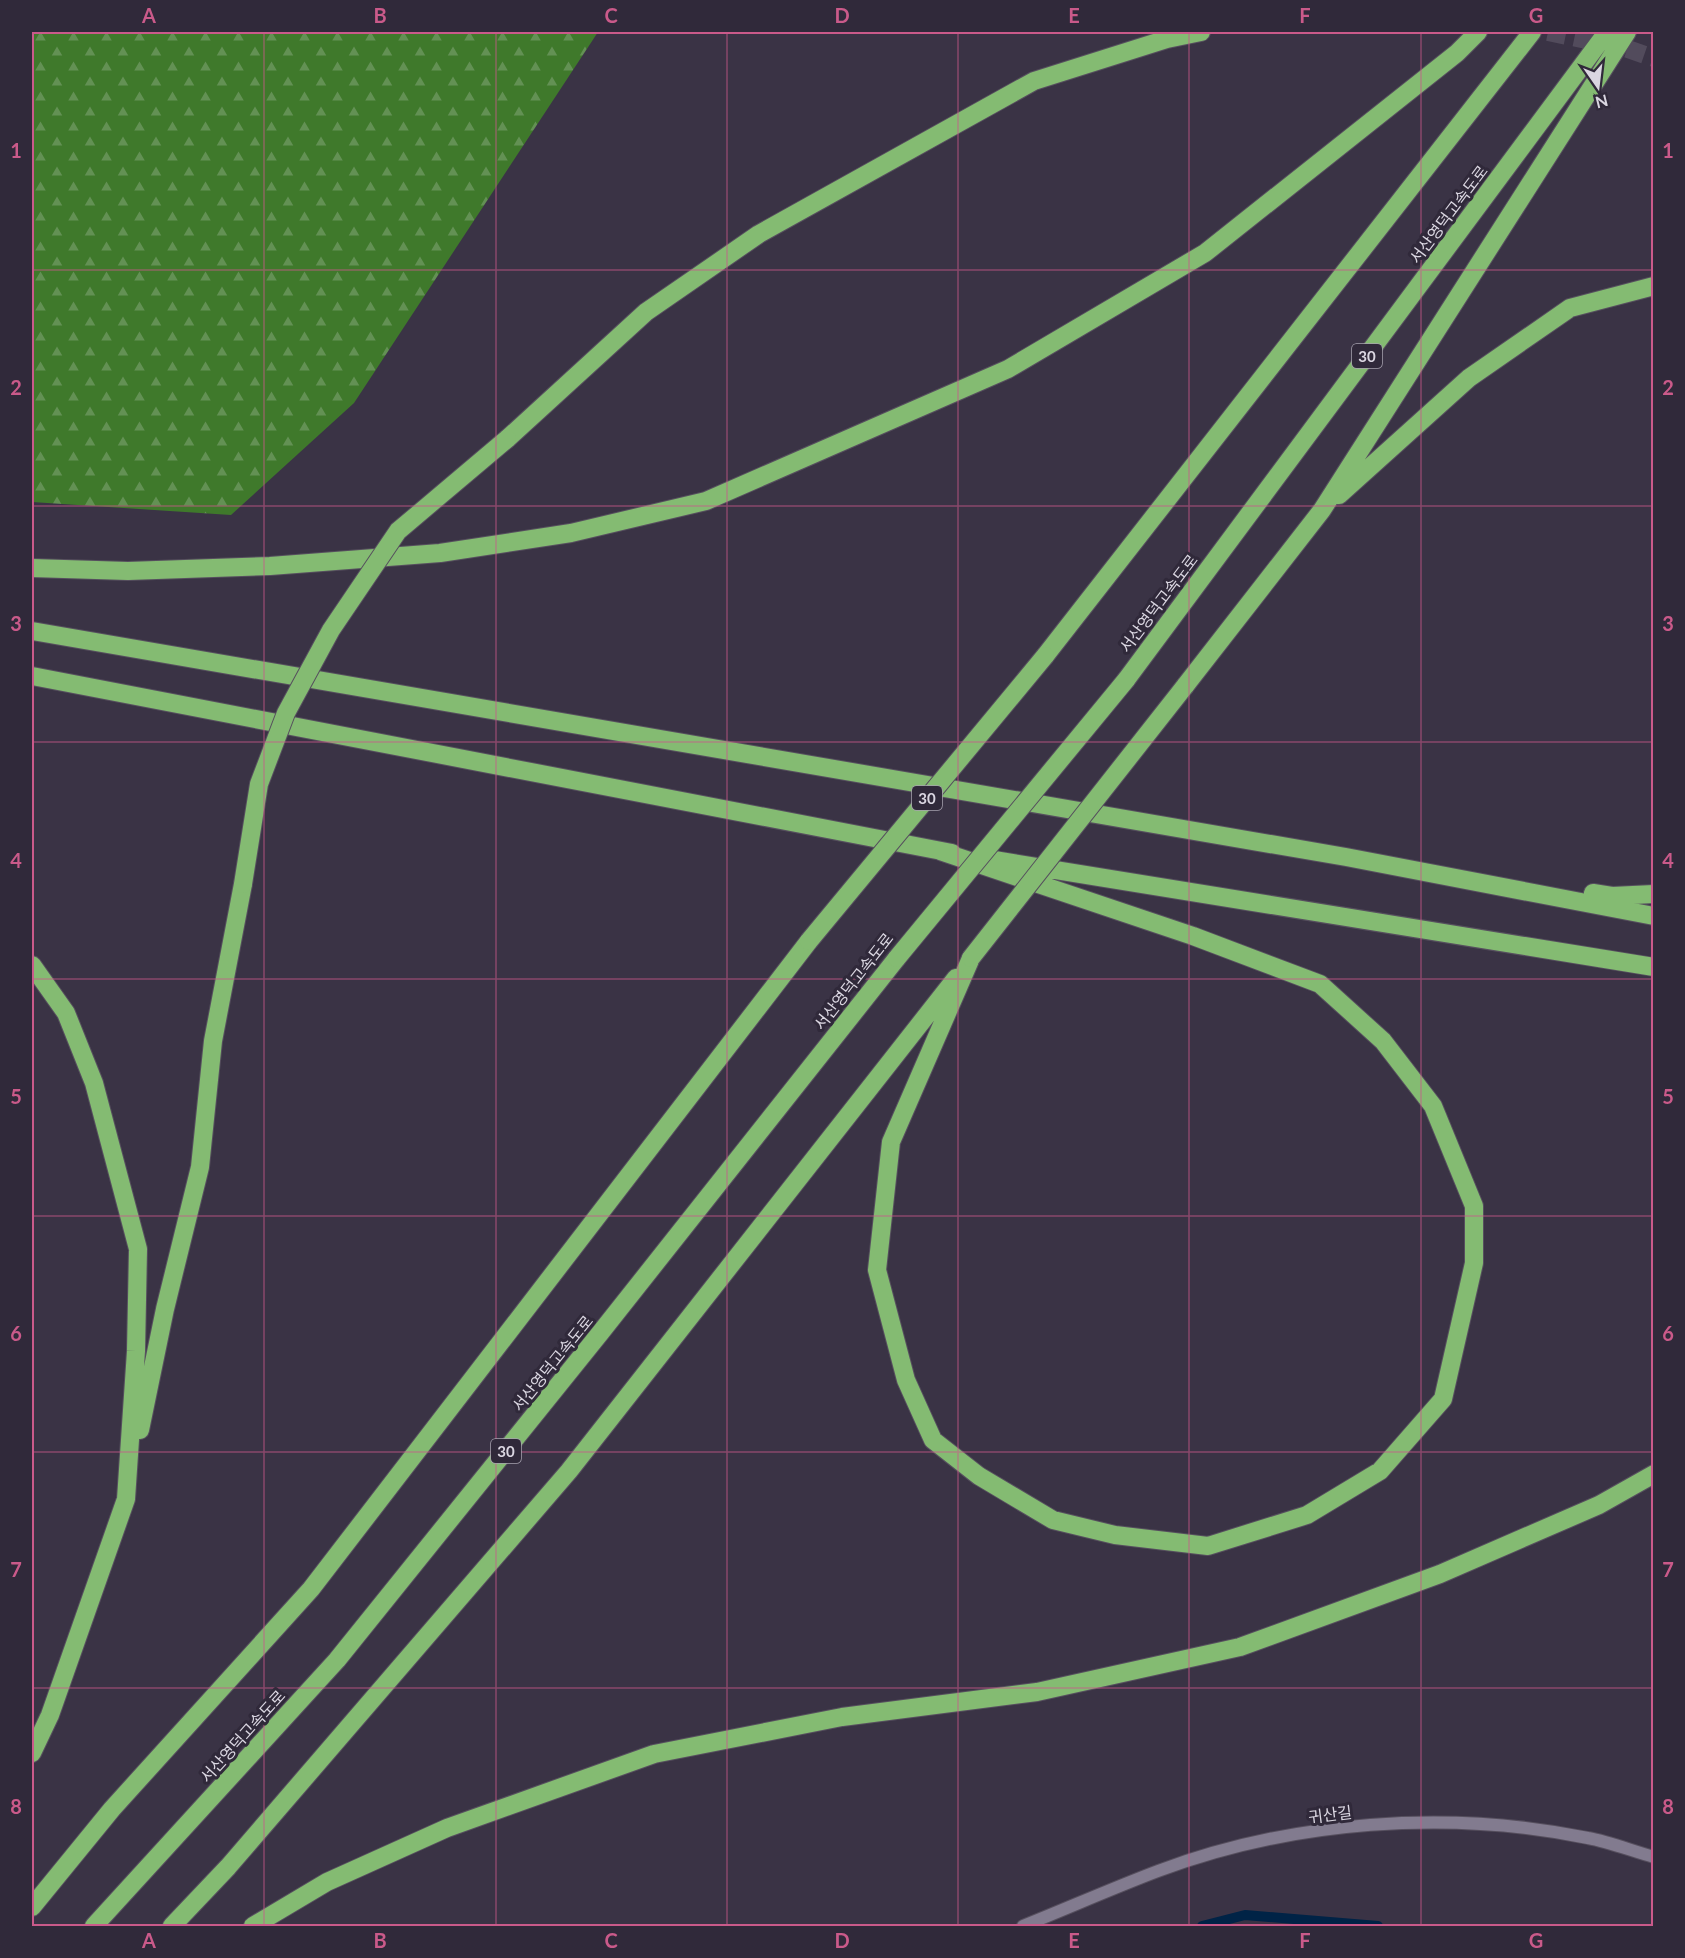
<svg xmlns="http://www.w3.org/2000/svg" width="1685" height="1958" font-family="Lato,'Noto Sans KR',sans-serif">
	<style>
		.forest { fill: url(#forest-firs) }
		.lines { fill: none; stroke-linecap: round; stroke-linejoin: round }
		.stream { stroke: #002346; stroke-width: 10 }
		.motorway-tunnel { stroke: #524b5c; stroke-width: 18; stroke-dasharray: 18 9; stroke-linecap: butt }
		.tertiary-casing { stroke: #564f5e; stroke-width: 14 }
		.motorway-casing { stroke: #564f5e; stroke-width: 20 }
		.tertiary { stroke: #827b8f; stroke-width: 12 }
		.motorway { stroke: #84bb72; stroke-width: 18 }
		.motorway-bridge-casing { stroke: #564f5e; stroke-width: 20; stroke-linecap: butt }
		.motorway-bridge { stroke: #84bb72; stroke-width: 18 }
		.grid { fill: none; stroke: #ca5a8a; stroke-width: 1.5; stroke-opacity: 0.55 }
		.labels { text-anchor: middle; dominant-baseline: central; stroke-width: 6; stroke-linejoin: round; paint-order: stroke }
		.shield { fill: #30293a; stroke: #a7a2af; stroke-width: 1.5 }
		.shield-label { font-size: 15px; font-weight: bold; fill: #dad6e1 }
		.street-label { font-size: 16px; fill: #dad6e1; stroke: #30293a }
		.neatline { fill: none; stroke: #ca5a8a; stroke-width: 2 }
		.grid-label { font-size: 20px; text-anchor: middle; font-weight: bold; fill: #ca5a8a }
	</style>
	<defs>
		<pattern id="forest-firs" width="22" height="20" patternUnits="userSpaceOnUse" patternTransform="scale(1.5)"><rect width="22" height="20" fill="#3f792b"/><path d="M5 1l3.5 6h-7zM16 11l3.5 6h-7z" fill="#639154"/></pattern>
	</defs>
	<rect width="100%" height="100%" fill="#3a3345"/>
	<path class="forest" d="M32 32H598L354 403 231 515 32 502Z"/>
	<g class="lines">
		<path class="stream" d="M1202 1926 1245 1915 1378 1926"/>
		<path class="motorway-tunnel" d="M1548 32 1625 48 1654 58"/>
		<g class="tertiary-casing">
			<path id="tertiary" d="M1023 1926C1068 1908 1113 1888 1158 1871 1292 1821 1447 1809 1588 1838 1610 1842 1632 1851 1654 1857"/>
		</g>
		<g class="motorway-casing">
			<path id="motorway" d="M507 439 646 312 759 234 1034 81 1167 39 1201 32
				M1339 495 1469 378 1570 308 1654 286
				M32 568 128 571 270 566 440 553 571 533 706 501 1008 369 1205 253 1457 53 1478 32
				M32 631 1346 857 1654 916
				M1045 656 1532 32
				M32 676 952 853
				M1126 680 1607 32
				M1185 686 1322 510 1627 32
				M940 851 1193 936 1320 984 1383 1041 1433 1106 1474 1206V1263L1443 1399 1380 1471 1307 1515 1208 1546 1115 1535 1053 1520 979 1476 933 1440 906 1380 877 1270 891 1142 971 958
				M994 860 1654 967
				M1593 893 1612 896 1654 894
				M32 965 66 1013 94 1083 138 1249 136 1351 126 1499 50 1715 32 1753
				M140 1430 165 1309 200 1167 213 1041 243 884
				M32 1907 112 1809 311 1589 809 941
				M94 1926 337 1660 601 1332 897 958
				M172 1926 228 1867 569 1471 956 978
				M253 1926 327 1882 447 1828 654 1754 842 1717 1037 1692 1240 1647 1440 1574 1599 1505 1654 1474"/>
		</g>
		<use href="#tertiary" class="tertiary"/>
		<use href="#motorway" class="motorway"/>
		<g class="motorway-bridge-casing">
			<path id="motorway-bridge" d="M243 884 259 784 286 713 331 630 398 531 507 439
				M809 941 1045 656
				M897 958 1126 680
				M971 958 1185 686"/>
		</g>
		<use href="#motorway-bridge" class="motorway-bridge"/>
	</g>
	<path class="grid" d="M264 32V1926M496 32V1926M727 32V1926M958 32V1926M1189 32V1926M1421 32V1926M32 270H1654M32 506H1654M32 742H1654M32 979H1654M32 1216H1654M32 1452H1654M32 1688H1654"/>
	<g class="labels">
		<g class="shield">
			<rect x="1352" y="344" width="30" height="24" rx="4.5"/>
			<rect x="912" y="786" width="30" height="24" rx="4.5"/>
			<rect x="491" y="1439" width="30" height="24" rx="4.5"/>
		</g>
		<g class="shield-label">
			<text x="1367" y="356">30</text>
			<text x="927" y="798">30</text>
			<text x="506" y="1451">30</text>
		</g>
		<g class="street-label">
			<text transform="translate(1448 214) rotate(-53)">서산영덕고속도로</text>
			<text transform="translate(1158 603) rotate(-53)">서산영덕고속도로</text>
			<text transform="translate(853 981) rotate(-52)">서산영덕고속도로</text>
			<text transform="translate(552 1363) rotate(-51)">서산영덕고속도로</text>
			<text transform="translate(242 1736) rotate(-48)">서산영덕고속도로</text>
			<text transform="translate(1330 1814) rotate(-7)">귀산길</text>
		</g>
	</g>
	<rect width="1685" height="1958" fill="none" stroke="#30293a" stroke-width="66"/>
	<g transform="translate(1598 87) rotate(166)" stroke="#30293a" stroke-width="4.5" paint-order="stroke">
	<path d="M0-4.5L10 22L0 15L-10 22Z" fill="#dad6e1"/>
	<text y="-9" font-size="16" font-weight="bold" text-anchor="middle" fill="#dad6e1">N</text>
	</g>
	<rect x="33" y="33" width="1619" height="1892" class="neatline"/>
	<g class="grid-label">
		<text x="149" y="23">A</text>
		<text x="380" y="23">B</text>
		<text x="611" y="23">C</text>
		<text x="842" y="23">D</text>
		<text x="1074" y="23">E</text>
		<text x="1305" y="23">F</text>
		<text x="1536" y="23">G</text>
		<text x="16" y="158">1</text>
		<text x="1668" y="158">1</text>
		<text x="16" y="395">2</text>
		<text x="1668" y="395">2</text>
		<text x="16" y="631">3</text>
		<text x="1668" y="631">3</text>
		<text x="16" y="868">4</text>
		<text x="1668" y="868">4</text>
		<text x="16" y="1104">5</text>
		<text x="1668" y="1104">5</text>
		<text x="16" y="1341">6</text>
		<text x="1668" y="1341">6</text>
		<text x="16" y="1577">7</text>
		<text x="1668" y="1577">7</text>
		<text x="16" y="1814">8</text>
		<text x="1668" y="1814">8</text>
		<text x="149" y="1948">A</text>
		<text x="380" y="1948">B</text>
		<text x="611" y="1948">C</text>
		<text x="842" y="1948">D</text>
		<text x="1074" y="1948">E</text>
		<text x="1305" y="1948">F</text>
		<text x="1536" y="1948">G</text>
	</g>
</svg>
